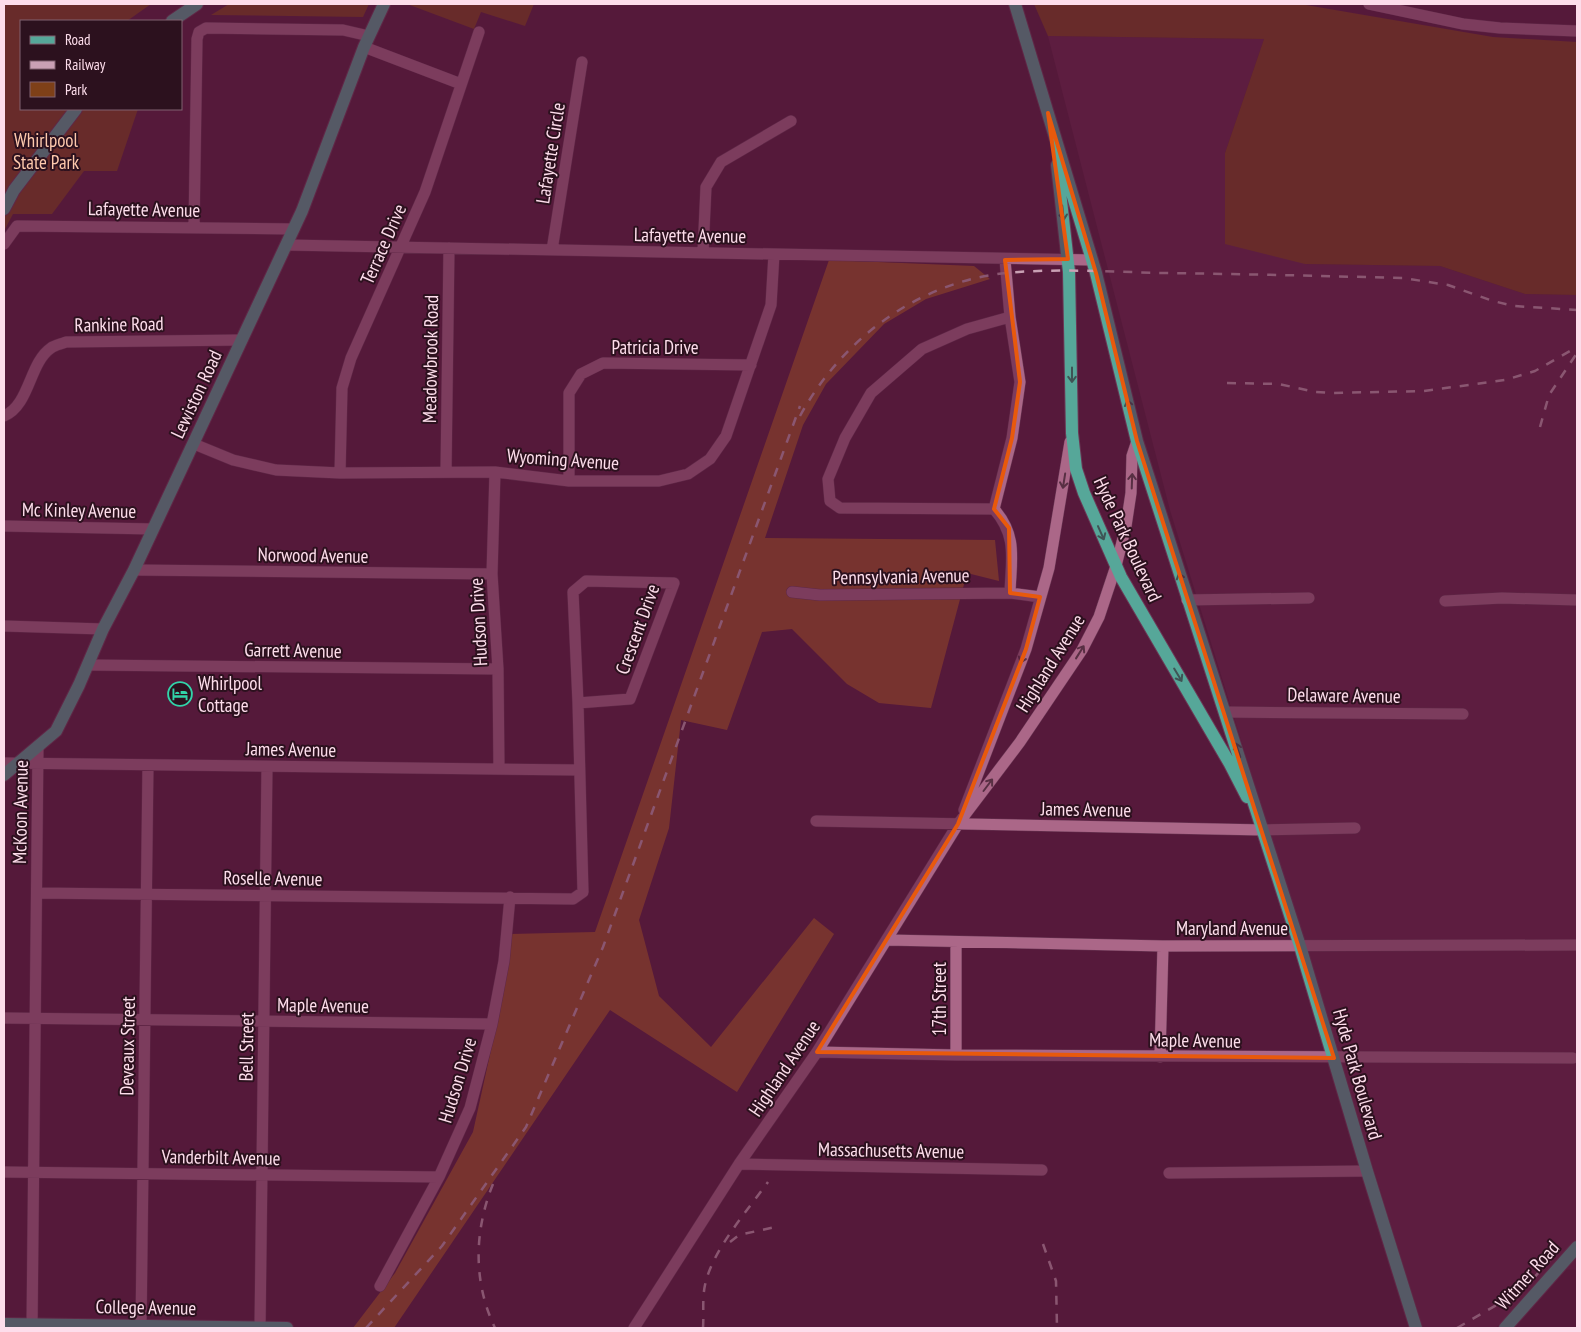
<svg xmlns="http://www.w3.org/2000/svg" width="1581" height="1332" font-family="'PT Sans Narrow',sans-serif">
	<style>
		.built { fill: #662347 }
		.green { fill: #7e4018 }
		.forest { fill: #a15322 }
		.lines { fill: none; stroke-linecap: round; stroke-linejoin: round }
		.minor-casing { stroke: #6b3956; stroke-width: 12 }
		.major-casing { stroke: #6b3956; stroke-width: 14 }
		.minor { stroke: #ab6788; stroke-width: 11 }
		.major { stroke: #56a799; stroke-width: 12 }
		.rail { stroke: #c9a0b4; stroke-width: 2.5; stroke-dasharray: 9 9; stroke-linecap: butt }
		.oneway { stroke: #3f5455 }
		.oneway2 { stroke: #582f43 }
		.marked { fill: none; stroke: #e8590c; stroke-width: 4; stroke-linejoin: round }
		.labels { text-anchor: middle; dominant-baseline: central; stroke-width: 4; stroke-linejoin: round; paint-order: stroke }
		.park-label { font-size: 19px; fill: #fec9ad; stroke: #2c111e }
		.street-label { font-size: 19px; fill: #fdddeb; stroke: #2c111e }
		.poi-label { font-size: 19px; fill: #fdddeb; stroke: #2c111e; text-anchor: start }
	</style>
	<rect width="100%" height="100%" fill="#56193b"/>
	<path class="built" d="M1048 36 1264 39 1225 153 1305 264 1440 266 1525 294 1577 295V1270L1549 1269 1496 1328H1423L1170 510Z"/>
	<path class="green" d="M4 4H151L127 21H21V109H138L117 171H84L52 214H13L4 231Z
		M229 4H369L363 17 211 15Z
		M407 4H534L525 26 481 12 474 29Z
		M1034 4H1300L1493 37 1577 42V295L1525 294 1440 266 1305 264 1225 244V153L1264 39 1048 36Z"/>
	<path class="forest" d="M829 260 974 266 990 279 926 299 884 324 826 384 803 425 765 538 995 540 999 581 967 573 931 708 879 703 847 684 792 629 762 632 727 730 681 720 669 828 639 920 659 996 711 1047 814 918 834 934 737 1092 610 1010 394 1328H353L395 1273 473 1132 503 995 511 934 595 932Z"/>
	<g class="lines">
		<g class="minor-casing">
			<path id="minor" d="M1369 4 1463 24 1500 28 1577 31
				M364 47 461 84
				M194 227 197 39 199 32 206 28 343 30 369 36
				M4 244 17 226 294 229
				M287 245 1092 260
				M552 250 582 62
				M703 252 706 187 721 162 791 121
				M1010 317 1020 382 1012 438 994 509C1018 536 1011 560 1010 593L1040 597
				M4 416C30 405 29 363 51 348 55 345 62 344 66 342L242 340
				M194 444 233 460 276 470 340 473 495 472 569 481H659L688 474 710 459 726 436 771 305 774 254
				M446 472 449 248
				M495 472 492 574 498 669 499 769
				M340 473 342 388 351 358 425 192 479 32
				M569 481V393L581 374 603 363 751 365
				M994 509 840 508 830 501 828 479 845 438 871 393 922 349 967 329 1010 317 1005 260
				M4 526 153 529
				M134 570 492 574
				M586 581 674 583 630 699 578 703 573 592Z
				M792 592 820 595 1010 593
				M1187 600 1309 598
				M1445 601 1502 598 1577 600
				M4 626 103 629
				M88 665 498 669
				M1225 712 1463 714
				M4 763 578 770
				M964 810 1026 649 1049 568 1070 442
				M816 821 1264 830 1355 828
				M37 893 573 899 583 892 578 703
				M887 940 1163 946 1577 945
				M956 942V1055
				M4 1018 492 1024
				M817 1052 956 1055 1573 1058
				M1160 1057 1163 946
				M739 1164 1042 1170
				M4 1172 439 1177
				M1169 1173 1367 1171
				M380 1286 439 1177 470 1108 492 1024 504 961 510 897
				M32 1328 38 746
				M141 1328 148 765
				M260 1328 267 767
				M634 1328 739 1164 817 1052 958 824 1020 742 1082 650 1099 617 1116 566 1126 526 1131 493 1132 456 1137 441"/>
		</g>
		<g class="major-casing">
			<path id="major" d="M1015 4 1096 273 1137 441 1300 946 1367 1171 1416 1328
				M172 21 197 4
				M1057 165 1069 272 1072 433 1076 469 1084 493 1121 577 1230 764 1247 797
				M4 209 14 190 76 109
				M4 775 56 731 79 685 103 629 134 570 302 211 364 47 384 4
				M4 1324 287 1328
				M1505 1328 1577 1247"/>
		</g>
		<use href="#minor" class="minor"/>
		<use href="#major" class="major"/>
		<path class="rail" d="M1227 383 1279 384 1315 392 1332 393 1424 391 1505 380 1535 371 1577 347
			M800 416C842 339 918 282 1006 273 1058 268 1112 272 1165 273 1244 274 1323 276 1403 278L1448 285 1493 301 1514 306 1577 310
			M1540 427 1549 395 1577 353
			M493 1184C474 1231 473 1282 495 1328
			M730 1242 739 1235 775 1227
			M1043 1244 1056 1281 1057 1328
			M366 1328 442 1246 526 1127 603 947 800 406
			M703 1328C704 1314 702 1299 705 1285 712 1251 747 1211 768 1182
			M1457 1328 1524 1289 1556 1253"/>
	</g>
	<defs><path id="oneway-shaft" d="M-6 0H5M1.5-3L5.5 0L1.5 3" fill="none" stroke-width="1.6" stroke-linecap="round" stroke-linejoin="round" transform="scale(1.25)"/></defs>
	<g class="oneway">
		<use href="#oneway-shaft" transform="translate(1063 213) rotate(84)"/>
		<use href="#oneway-shaft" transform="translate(1072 375) rotate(90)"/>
		<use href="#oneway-shaft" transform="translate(1129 407) rotate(-104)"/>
		<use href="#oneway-shaft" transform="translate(1101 533) rotate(66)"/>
		<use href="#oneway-shaft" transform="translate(1181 580) rotate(-108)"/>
		<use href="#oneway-shaft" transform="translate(1178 675) rotate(59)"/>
		<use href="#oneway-shaft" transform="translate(1238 750) rotate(-108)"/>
	</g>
	<g class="oneway2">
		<use href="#oneway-shaft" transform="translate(1064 481) rotate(99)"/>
		<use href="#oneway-shaft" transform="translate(1132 481) rotate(-88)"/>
		<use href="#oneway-shaft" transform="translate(1080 652) rotate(-58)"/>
		<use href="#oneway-shaft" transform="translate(1023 656) rotate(110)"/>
		<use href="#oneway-shaft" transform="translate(988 785) rotate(-53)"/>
	</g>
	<path d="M0 0H1581V1332H0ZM1048 113 1096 273 1137 441 1334 1058 817 1052 958 824 1026 649 1040 597 1010 593 1009 528 994 509 1012 438 1020 382 1005 260 1068 259Z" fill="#56193b" fill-opacity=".55" fill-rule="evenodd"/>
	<path class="marked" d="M1048 113 1096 273 1137 441 1334 1058 817 1052 958 824 1026 649 1040 597 1010 593 1009 528 994 509 1012 438 1020 382 1005 260 1068 259Z"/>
	<defs>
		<g id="hotel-ring" transform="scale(1.25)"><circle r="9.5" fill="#2c111e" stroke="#32d4a9" stroke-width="1.5"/><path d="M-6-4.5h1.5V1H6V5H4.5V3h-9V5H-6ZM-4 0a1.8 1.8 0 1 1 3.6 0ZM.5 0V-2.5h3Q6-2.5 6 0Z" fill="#32d4a9"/></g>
	</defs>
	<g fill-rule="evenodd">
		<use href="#hotel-ring" x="180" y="694"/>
	</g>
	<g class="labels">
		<g class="park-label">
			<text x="46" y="140">Whirlpool<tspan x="46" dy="22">State Park</tspan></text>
		</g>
		<g class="street-label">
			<text transform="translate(550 153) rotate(-81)">Lafayette Circle</text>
			<text transform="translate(144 209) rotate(1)">Lafayette Avenue</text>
			<text transform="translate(690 235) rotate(1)">Lafayette Avenue</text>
			<text transform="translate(383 244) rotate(-66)">Terrace Drive</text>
			<text transform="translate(119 324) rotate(-1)">Rankine Road</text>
			<text x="655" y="347">Patricia Drive</text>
			<text transform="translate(430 359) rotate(-89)">Meadowbrook Road</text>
			<text transform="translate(196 394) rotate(-65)">Lewiston Road</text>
			<text transform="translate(563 459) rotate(4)">Wyoming Avenue</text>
			<text transform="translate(79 510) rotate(1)">Mc Kinley Avenue</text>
			<text transform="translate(1128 539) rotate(65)">Hyde Park Boulevard</text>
			<text transform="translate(313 555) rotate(1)">Norwood Avenue</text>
			<text transform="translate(901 576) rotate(-1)">Pennsylvania Avenue</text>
			<text transform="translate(478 622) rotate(-93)">Hudson Drive</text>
			<text transform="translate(637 629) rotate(-70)">Crescent Drive</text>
			<text transform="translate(293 650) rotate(1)">Garrett Avenue</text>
			<text transform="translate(1050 663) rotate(-58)">Highland Avenue</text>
			<text transform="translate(1344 695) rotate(1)">Delaware Avenue</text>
			<text transform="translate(291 749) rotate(1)">James Avenue</text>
			<text transform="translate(1086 809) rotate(1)">James Avenue</text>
			<text transform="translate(20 812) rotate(-89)">McKoon Avenue</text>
			<text transform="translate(273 878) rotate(1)">Roselle Avenue</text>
			<text x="1232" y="928">Maryland Avenue</text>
			<text transform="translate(939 999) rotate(-90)">17th Street</text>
			<text transform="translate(323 1005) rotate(1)">Maple Avenue</text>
			<text transform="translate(1195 1040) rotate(1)">Maple Avenue</text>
			<text transform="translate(127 1046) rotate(-89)">Deveaux Street</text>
			<text transform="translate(246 1047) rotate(-89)">Bell Street</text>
			<text transform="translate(784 1068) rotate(-56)">Highland Avenue</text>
			<text transform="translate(1358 1074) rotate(74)">Hyde Park Boulevard</text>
			<text transform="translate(457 1080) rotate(-73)">Hudson Drive</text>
			<text transform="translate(891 1150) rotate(1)">Massachusetts Avenue</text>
			<text transform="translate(221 1157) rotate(1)">Vanderbilt Avenue</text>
			<text transform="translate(1527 1275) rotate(-48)">Witmer Road</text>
			<text transform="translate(146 1307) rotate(1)">College Avenue</text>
		</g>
		<g class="poi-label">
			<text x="198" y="683">Whirlpool<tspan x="198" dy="22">Cottage</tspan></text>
		</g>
	</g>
	<rect width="1581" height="1332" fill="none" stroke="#fdddeb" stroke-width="10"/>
	<rect x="20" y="20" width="162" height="90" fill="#2c111e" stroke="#806370"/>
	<rect x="30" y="36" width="25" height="8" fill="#56a799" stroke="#806370"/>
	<text x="65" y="45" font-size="15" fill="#fdddeb">Road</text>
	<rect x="30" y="61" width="25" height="8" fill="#c9a0b4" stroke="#806370"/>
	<text x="65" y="70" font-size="15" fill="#fdddeb">Railway</text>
	<rect x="30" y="82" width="25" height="15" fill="#7e4018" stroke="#806370"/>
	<text x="65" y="95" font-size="15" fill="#fdddeb">Park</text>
</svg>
